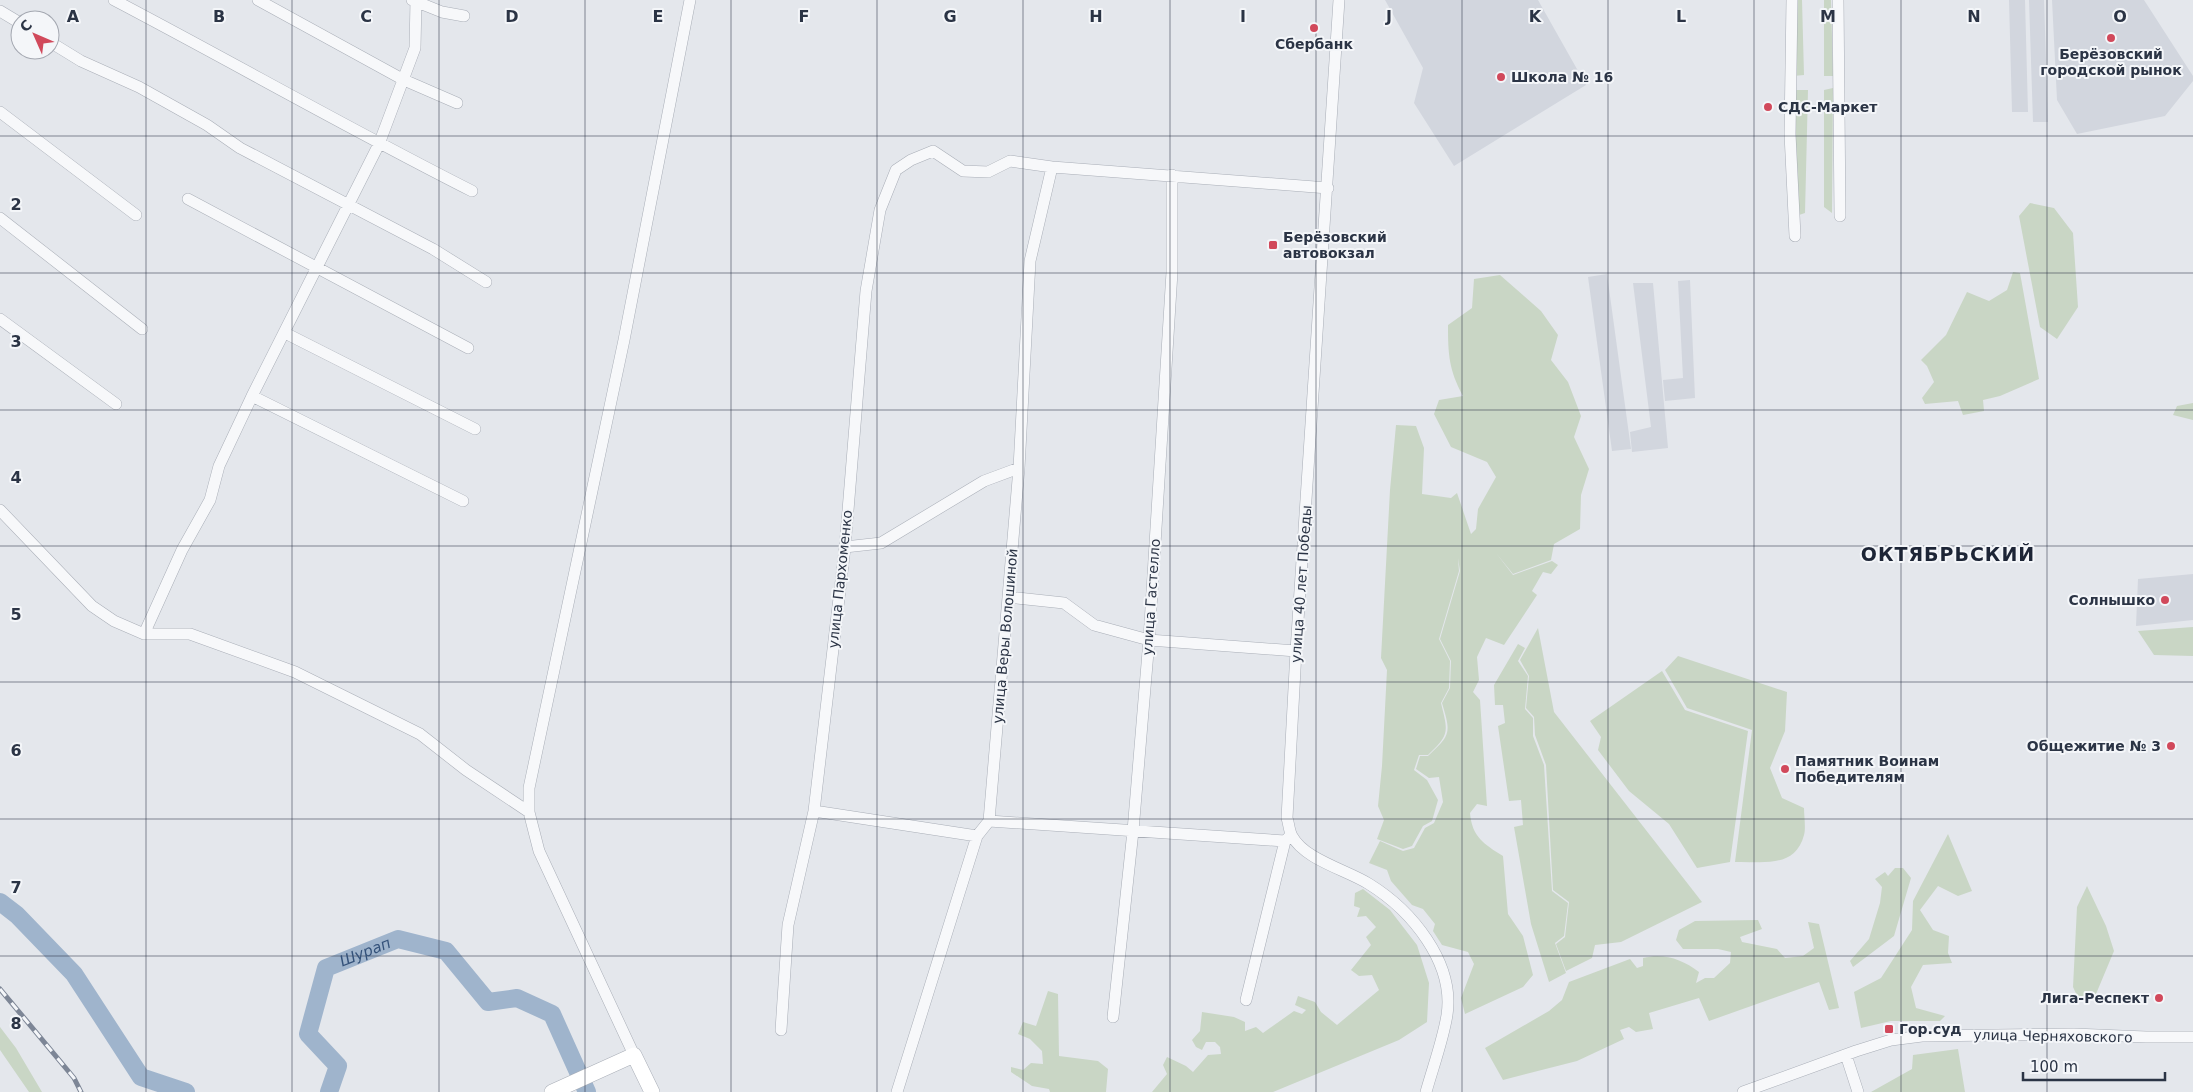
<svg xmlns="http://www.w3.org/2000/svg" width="2193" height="1092" font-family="'DejaVu Sans',sans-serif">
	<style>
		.built { fill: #d2d6de }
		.green { fill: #c9d6c5 }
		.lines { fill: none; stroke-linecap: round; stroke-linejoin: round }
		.river { stroke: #9fb4cc; stroke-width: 18 }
		.minor-casing { stroke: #a9aeb7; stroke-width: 12 }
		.secondary-casing { stroke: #a9aeb7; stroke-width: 16 }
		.minor { stroke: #f7f8fa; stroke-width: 11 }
		.secondary { stroke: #fff; stroke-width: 15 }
		.rail-casing { stroke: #7d8696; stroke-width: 5 }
		.rail { stroke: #f4f6f9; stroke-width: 3; stroke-dasharray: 9; stroke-linecap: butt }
		.grid { fill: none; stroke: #2b3445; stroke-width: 1; stroke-opacity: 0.55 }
		.poi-dot { fill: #d1495b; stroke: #f4f6f9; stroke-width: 2 }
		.labels { text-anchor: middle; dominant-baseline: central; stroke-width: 4; stroke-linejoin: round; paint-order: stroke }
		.poi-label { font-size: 14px; font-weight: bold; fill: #2b3445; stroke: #f4f6f9; text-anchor: start }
		.street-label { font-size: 14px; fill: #2b3445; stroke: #f4f6f9 }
		.water-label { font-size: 15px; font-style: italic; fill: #34527a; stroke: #f4f6f9 }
		.district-label { font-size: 19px; font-weight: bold; letter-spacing: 1px; fill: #1d2536; stroke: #f4f6f9 }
		.grid-label { font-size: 16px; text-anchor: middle; font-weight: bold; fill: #2b3445; stroke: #f4f6f9; stroke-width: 4; stroke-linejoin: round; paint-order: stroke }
	</style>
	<rect width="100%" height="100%" fill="#e4e7ec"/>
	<path class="built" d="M1385 0H1538L1586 85 1454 166 1414 103 1423 68Z
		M2009 0H2025L2028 112H2012Z
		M2029 0H2044L2048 122H2033Z
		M2052 0H2144L2193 76V81L2165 116 2077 134 2057 100Z
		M1607 274 1631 449 1612 451 1588 277Z
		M1690 280 1695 398 1665 401 1663 380 1683 378 1678 281Z
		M1633 283H1653L1668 448 1632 452 1630 432 1651 427Z
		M2193 574V620L2136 626 2138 579Z"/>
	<path class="green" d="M1793 0H1802L1804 75 1793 76Z
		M1824 0H1831L1833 76H1824Z
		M1833 88 1832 213 1824 207V90Z
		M1796 90H1808L1805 213 1796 216Z
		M2030 203 2054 208 2073 233 2078 307 2057 339 2040 327 2019 216Z
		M2013 272 2020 273 2039 379 2000 396 1983 400 1984 411 1963 415 1958 401 1925 404 1922 398 1934 382 1927 366 1921 360 1946 335 1967 292 1989 301 2007 290Z
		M1500 275 1541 311 1558 335 1551 360 1568 382 1581 416 1574 437 1589 469 1581 495 1580 529 1554 544 1551 560 1513 574 1496 553 1513 575 1552 561 1558 565 1551 574 1543 572 1532 591 1537 595 1504 645 1486 638 1477 657 1479 680 1473 692 1480 700 1487 806 1477 804 1470 813C1472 837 1484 844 1503 856L1508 914 1523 936 1533 975 1523 987 1465 1014 1461 998 1474 964 1468 952 1442 945 1433 931 1435 924 1423 909 1412 905 1391 881 1387 870 1369 863 1380 841 1403 851 1414 848 1425 828 1434 823 1443 802 1439 777 1429 778 1416 769 1420 756H1428C1451 735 1451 733 1442 703L1450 688 1451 661 1440 639 1460 571 1458 558 1459 571 1439 639 1450 661 1449 688 1441 703C1448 732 1450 734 1428 755H1419L1414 770 1427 780 1438 800 1432 821 1423 826 1412 846 1403 849 1377 839 1384 820 1378 806 1382 766 1387 670 1381 658 1390 490 1396 425 1416 426 1424 448 1422 494 1451 498 1457 493 1471 534 1476 529 1478 509 1496 477 1487 462 1451 447 1434 414 1439 400 1463 396C1449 370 1448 355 1448 325L1472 308 1474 279Z
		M2193 403V420L2173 415 2177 406Z
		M2193 627V656L2154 655 2138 631Z
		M1538 628 1554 712 1702 902 1621 942 1595 945 1592 958 1566 971 1556 944 1565 937 1569 902 1553 890 1546 765 1535 735 1534 717 1526 708 1529 676 1520 660Z
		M1518 644 1525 648 1518 661 1528 676 1525 709 1533 718V736L1544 765 1552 891 1568 903 1564 936 1555 943 1566 973 1549 982 1531 924 1514 827 1523 825 1521 800 1509 801 1498 726 1505 723 1503 705H1495L1494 685Z
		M1678 656 1787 692 1785 731 1770 768 1782 798 1804 808C1804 816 1806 828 1804 835 1795 869 1763 861 1735 862L1752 730 1687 708 1665 670Z
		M1662 671 1685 710 1748 731 1730 862 1697 868 1669 824 1629 791 1598 750 1601 737 1590 721Z
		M1948 834 1972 891 1958 896 1938 886 1920 910 1933 930 1949 936 1948 953 1952 963 1923 965 1911 987 1916 1008 1945 1016 1940 1021H1891L1861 1028 1854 992 1881 978 1912 930 1913 901Z
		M1895 868H1903L1911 878 1894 936 1853 967 1850 961 1869 939 1880 903 1882 887 1875 879 1885 872 1888 876Z
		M2087 886 2106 926 2114 951 2096 994 2080 1002 2073 987 2077 907Z
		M1363 889 1390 910 1417 945 1429 983 1427 1022 1399 1040 1273 1092H1152L1167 1074 1163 1065 1167 1057 1186 1066 1193 1072 1208 1055 1221 1054 1220 1047 1215 1042H1206L1202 1050 1196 1047 1192 1040 1200 1031 1202 1012 1234 1017 1245 1022V1031L1256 1027 1263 1033 1294 1011 1302 1014 1306 1010 1295 1005 1298 996 1315 1002 1321 1012 1337 1025 1379 990 1372 975 1359 976 1351 970 1371 945 1366 937 1376 927 1366 916 1357 917 1360 908 1354 906 1355 893Z
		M1758 920 1762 929 1740 937 1742 942 1777 949 1785 958 1803 956 1814 948 1808 922 1819 924 1839 1008 1829 1010 1819 982 1709 1021 1699 998 1649 1013 1653 1029 1636 1032 1629 1027 1620 1030 1624 1039 1577 1061 1503 1080 1485 1048 1549 1011 1562 1000 1569 982 1630 959 1637 968 1643 966V958C1664 953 1682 959 1699 972L1696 983 1705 978H1714L1730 963 1731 952 1718 949H1683L1676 940 1679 930 1695 921Z
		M1048 991 1058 994 1059 1056 1098 1061 1108 1069 1106 1092H1050L1049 1089 1032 1086 1011 1072V1067L1023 1070 1031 1063 1043 1064 1042 1051 1030 1039 1018 1034 1023 1022 1036 1026Z
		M0 1027 16 1048 42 1092H29L0 1050Z
		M1958 1049 1965 1092H1871L1912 1069 1913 1055Z"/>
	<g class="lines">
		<g class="river">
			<path d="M0 902 17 915 74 974 141 1077 186 1092"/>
			<path id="s1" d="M329 1092 338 1066 308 1034 326 968 398 939 446 951 488 1002 517 998 552 1014 587 1092"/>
		</g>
		<g class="minor-casing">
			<path id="minor" d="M114 0C234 63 351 130 472 191
				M258 0 404 80 457 103
				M412 0 442 12 464 16
				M1339 0 1296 651 1287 818C1289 824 1289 831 1292 836 1305 860 1347 870 1369 884 1411 910 1455 962 1447 1015 1443 1040 1433 1067 1426 1092
				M1792 0 1790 134 1795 236
				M1838 0 1840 216
				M0 11 20 23
				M50 42 81 61 139 87 207 125 240 148 433 249 486 282
				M0 112 136 215
				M188 199 468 348
				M0 218 142 329
				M0 319 116 404
				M285 333 475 429
				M252 396 463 501
				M0 510 92 606 114 621 144 634H190L295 672 420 734 466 770 529 812
				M845 547 881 543 984 481 1019 468
				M1008 597 1064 603 1094 625 1149 640 1296 651
				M144 634 182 550 210 500 219 466 252 396 379 144 415 48 416 0
				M814 811 977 836
				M989 821 1285 841 1291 835
				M1246 1000 1285 841
				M1113 1017 1133 831 1149 640 1172 272V175
				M781 1030 788 925 814 811 845 547 866 291 880 210 896 170 911 160 933 151 963 171 988 172 1010 161 1052 167 1328 188
				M634 1055 539 851 529 812V788L624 340 690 0
				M1846 1055 1858 1092
				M897 1092 977 836 989 821 1019 468 1030 261 1052 167
				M1743 1092 1856 1051 1891 1040 1922 1036 2074 1034 2146 1037H2193"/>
		</g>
		<g class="secondary-casing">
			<path id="secondary" d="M552 1092 634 1055 652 1092"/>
		</g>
		<use href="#minor" class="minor"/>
		<use href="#secondary" class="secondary"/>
		<g class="rail-casing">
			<path id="rail" d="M0 989 74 1078 81 1092"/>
		</g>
		<use href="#rail" class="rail"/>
	</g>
	<path class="grid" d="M146 0V1092M292 0V1092M439 0V1092M585 0V1092M731 0V1092M877 0V1092M1023 0V1092M1170 0V1092M1316 0V1092M1462 0V1092M1608 0V1092M1754 0V1092M1901 0V1092M2047 0V1092M0 136H2193M0 273H2193M0 410H2193M0 546H2193M0 682H2193M0 819H2193M0 956H2193"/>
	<g class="poi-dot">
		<circle cx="1314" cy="28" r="5"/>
		<circle cx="2111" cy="38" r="5"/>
		<circle cx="1501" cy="77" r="5"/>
		<circle cx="1768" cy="107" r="5"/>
		<rect x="1268" y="240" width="10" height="10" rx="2.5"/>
		<circle cx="2165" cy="600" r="5"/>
		<circle cx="2171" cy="746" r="5"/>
		<circle cx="1785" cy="769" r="5"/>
		<circle cx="2159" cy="998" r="5"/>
		<rect x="1884" y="1024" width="10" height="10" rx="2.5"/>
	</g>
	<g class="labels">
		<g class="poi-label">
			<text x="1314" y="44" text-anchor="middle">Сбербанк</text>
			<text x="2111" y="54" text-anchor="middle">Берёзовский<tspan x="2111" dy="16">городской рынок</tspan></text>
			<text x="1511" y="77">Школа № 16</text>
			<text x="1778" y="107">СДС-Маркет</text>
			<text x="1283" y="237">Берёзовский<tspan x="1283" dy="16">автовокзал</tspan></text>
			<text x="2155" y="600" text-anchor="end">Солнышко</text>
			<text x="2161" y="746" text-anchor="end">Общежитие № 3</text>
			<text x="1795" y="761">Памятник Воинам<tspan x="1795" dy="16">Победителям</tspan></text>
			<text x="2149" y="998" text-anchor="end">Лига-Респект</text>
			<text x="1899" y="1029">Гор.суд</text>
		</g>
		<g class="street-label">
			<text transform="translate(840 579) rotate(-84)">улица Пархоменко</text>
			<text transform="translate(1301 584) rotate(-86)">улица 40 лет Победы</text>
			<text transform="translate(1151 597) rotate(-86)">улица Гастелло</text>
			<text transform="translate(1005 636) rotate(-85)">улица Веры Волошиной</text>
			<text transform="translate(2053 1036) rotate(1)">улица Черняховского</text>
		</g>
		<g class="water-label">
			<text stroke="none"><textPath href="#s1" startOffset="182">Шурап</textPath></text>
		</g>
		<g class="district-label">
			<text x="1948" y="554">ОКТЯБРЬСКИЙ</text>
		</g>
	</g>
	<g class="grid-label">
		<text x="73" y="22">A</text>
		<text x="219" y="22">B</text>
		<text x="366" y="22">C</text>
		<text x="512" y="22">D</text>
		<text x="658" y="22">E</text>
		<text x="804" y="22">F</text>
		<text x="950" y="22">G</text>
		<text x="1096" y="22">H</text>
		<text x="1243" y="22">I</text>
		<text x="1389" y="22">J</text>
		<text x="1535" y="22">K</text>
		<text x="1681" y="22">L</text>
		<text x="1828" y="22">M</text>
		<text x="1974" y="22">N</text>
		<text x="2120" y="22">O</text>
		<text x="16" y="210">2</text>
		<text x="16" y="347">3</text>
		<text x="16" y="483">4</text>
		<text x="16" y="620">5</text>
		<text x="16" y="756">6</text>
		<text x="16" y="893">7</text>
		<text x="16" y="1029">8</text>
	</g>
	<g transform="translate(35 35) rotate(315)"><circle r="24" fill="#f4f6f9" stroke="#a4a8b1"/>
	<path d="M0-4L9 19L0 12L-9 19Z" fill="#d1495b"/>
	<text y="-8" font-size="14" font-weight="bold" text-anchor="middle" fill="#2b3445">С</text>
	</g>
	<path d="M2023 1072v8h142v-8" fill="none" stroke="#2b3445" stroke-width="2.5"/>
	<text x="2030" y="1072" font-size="15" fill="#2b3445" stroke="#f4f6f9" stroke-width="4" paint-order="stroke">100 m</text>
</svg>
